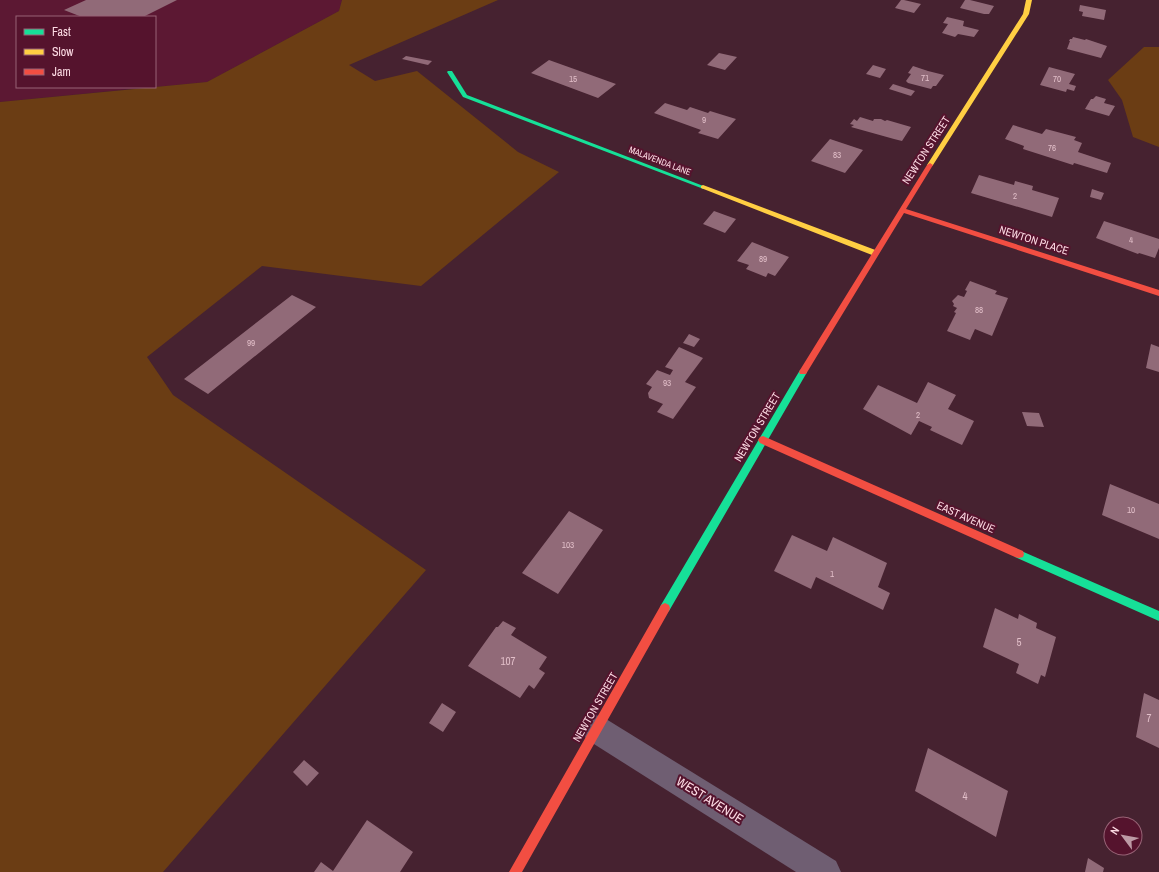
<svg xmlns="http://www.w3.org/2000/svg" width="1159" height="872" font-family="'Archivo Narrow',sans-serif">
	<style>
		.built { fill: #5c1833 }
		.green { fill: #6b3d14 }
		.building { fill: #916a78 }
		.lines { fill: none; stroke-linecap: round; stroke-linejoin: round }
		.street { fill: #6f5e72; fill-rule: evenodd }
		.fast { fill: #16e098; fill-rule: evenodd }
		.slow { fill: #ffcf43; fill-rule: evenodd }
		.jam { fill: #f24e42; fill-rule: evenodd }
		.labels { text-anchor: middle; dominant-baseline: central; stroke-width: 4; stroke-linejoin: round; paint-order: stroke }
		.number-label { font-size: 9px; fill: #e2bfc9 }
		.far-street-label { font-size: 9px; fill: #fddbe4; stroke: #55132d }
		.street-label { font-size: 11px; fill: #fddbe4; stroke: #55132d }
		.near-number-label { font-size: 11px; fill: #e2bfc9 }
		.near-street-label { font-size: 13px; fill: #fddbe4; stroke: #55132d }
	</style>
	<rect width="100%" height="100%" fill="#462230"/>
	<path class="built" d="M0 0H342L339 11 207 82 155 87V17H17V87H151L0 102Z"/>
	<path class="green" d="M342 0H498L349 65 375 81 417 71 518 152 559 172 421 286 262 266 147 357 173 395 426 570 163 872H0V102L207 82 339 11Z
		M1144 47H1159V147L1133 137 1122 100 1108 80Z"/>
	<path class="building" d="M86 0H177L143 17H82L64 10Z
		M901 0H904L921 4 914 13 895 8Z
		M965 0H970L994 6 989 14H984L960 8Z
		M1080 5 1106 10 1104 20 1082 16 1083 12 1079 11Z
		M947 17 964 21 963 26 979 30 974 37 958 34 955 37 942 33 948 24 943 23Z
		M1073 37 1085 40 1086 39 1107 46 1101 58 1067 49 1070 41H1069L1070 39H1072Z
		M719 53 737 57 725 70 707 65Z
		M406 56 432 61 428 65 402 59Z
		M549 60 616 84 598 98 531 73Z
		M873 65 886 69 880 78 866 74Z
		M913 66 928 71 944 75 936 86H933L931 89 908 83 906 81 911 74 908 73Z
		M1049 67 1075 74 1069 84 1076 86 1074 91 1067 89 1066 92 1040 85Z
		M893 84 915 91 911 96 889 89Z
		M1096 96 1106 99 1104 103 1115 106 1109 116 1085 109 1091 99H1093Z
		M665 103 687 110 690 107 708 113 710 111 736 119 718 139 698 133 701 130 654 113Z
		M860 117 873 121 874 119H881L885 121 887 120 911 127 902 141 894 139 851 127 854 125 850 124 854 119 857 121Z
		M1013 125 1042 134 1046 129 1076 137 1074 140 1082 143 1078 152 1111 163 1107 173 1074 163 1073 165 1023 149 1024 146 1005 139Z
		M830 139 863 150 845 173 811 161Z
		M979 175 1014 185 1015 181 1033 186 1032 190 1059 198 1052 217 971 193Z
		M1092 189 1104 193 1101 200 1090 197Z
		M714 211 736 219 725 233 703 224Z
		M1104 221 1159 239V248L1155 258 1139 253 1138 254 1096 238Z
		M752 242 789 257 775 276 768 273 766 277 746 269 749 265 737 261Z
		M970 281 997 291 995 294 1008 298 992 336 975 329 970 340 947 331 956 313 954 312 957 308 953 306 954 304 952 301 958 295 964 297 967 291 965 290Z
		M292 295 316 307 208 394 184 379Z
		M689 334 700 339 694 347 683 343Z
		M1151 344 1159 347V372L1146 368Z
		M679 347 703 358 685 382 696 387 673 419 657 412 663 404 649 398 648 393 652 387 646 384 657 370 670 375 673 370 665 367Z
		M928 382 956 395 948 409 974 421 962 445 930 430 932 427 919 421 911 435 863 409 878 385 917 403Z
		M1022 412 1039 413 1044 427 1027 426Z
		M1110 484 1159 504V539L1102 515Z
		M569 511 603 530 558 594 522 573Z
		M792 535 827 551 833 537 887 563 878 587 890 593 883 610 816 577 811 589 774 571Z
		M995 608 1018 619 1019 614 1037 623 1036 628 1056 637 1045 677 1041 675 1038 684 1016 673 1019 664 983 647Z
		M503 621 516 628 511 635 547 657 539 669 545 673 534 689 529 685 520 698 468 666 496 627H498Z
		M1144 693 1159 700V748L1136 737Z
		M442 703 456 712 443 732 429 723Z
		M928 748 1008 791 996 837 915 791Z
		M304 760 319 773 307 786 293 772Z
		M367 820 413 852 400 872H314L321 862 333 871Z
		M1088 858 1104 868 1103 872H1085Z"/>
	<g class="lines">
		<path class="street" d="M596 715 606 719 836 861 841 872H796L586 739 582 729 586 719Z"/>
		<path class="fast" d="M448 71H452L467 95 706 187 703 189 701 188 463 97 447 72Z
			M803 369 806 370 807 372 806 374 669 611 665 613 661 611 660 608 661 605 800 370Z
			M1019 550 1159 611V621L1015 557 1014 554 1015 551Z"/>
		<path class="slow" d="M1026 0H1032L1029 14 933 165 932 166H928L927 165 1023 14Z
			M703 185 878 251 879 253 875 255H872L701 188V186Z"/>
		<path class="jam" d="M930 163 933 165 906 209 1159 290V296L904 213 806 374H800L799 372 800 370 927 165Z
			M763 436 1023 551 1024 554 1023 557 1019 558 1015 557 760 443 758 440 760 437Z
			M665 603 669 605 670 608 669 611 522 872H509L661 605Z"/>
	</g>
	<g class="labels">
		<g class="number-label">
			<text x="925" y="78">71</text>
			<text x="573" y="79">15</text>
			<text x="1057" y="79">70</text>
			<text x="704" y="120">9</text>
			<text x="1052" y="148">76</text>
			<text x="837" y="155">83</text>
			<text x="1015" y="196">2</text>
			<text x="1131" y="240">4</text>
			<text x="763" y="259">89</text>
			<text x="979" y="310">88</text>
			<text x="251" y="343">99</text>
			<text x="667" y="383">93</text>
			<text x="918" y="415">2</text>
			<text x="1131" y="510">10</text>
			<text x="568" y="545">103</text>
			<text x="832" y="574">1</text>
		</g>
		<g class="far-street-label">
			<text transform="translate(660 161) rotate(21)">MALAVENDA LANE</text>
		</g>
		<g class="street-label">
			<text transform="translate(926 150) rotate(-57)">NEWTON STREET</text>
			<text transform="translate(1034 240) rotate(18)">NEWTON PLACE</text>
			<text transform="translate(757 427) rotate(-59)">NEWTON STREET</text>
			<text transform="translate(966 517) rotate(24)">EAST AVENUE</text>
			<text transform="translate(595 707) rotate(-60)">NEWTON STREET</text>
		</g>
		<g class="near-number-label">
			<text x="1019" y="642">5</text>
			<text x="508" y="661">107</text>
			<text x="1149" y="718">7</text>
			<text x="965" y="796">4</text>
		</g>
		<g class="near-street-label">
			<text transform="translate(710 800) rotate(32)">WEST AVENUE</text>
		</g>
	</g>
	<rect x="16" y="16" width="140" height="72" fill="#55132d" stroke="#986376"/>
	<rect x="24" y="29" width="20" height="6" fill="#16e098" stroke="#986376"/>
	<text x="52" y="36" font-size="12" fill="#fddbe4">Fast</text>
	<rect x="24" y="49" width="20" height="6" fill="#ffcf43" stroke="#986376"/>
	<text x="52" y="56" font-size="12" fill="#fddbe4">Slow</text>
	<rect x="24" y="69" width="20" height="6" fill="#f24e42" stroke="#986376"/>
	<text x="52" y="76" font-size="12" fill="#fddbe4">Jam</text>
	<g transform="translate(1123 836) rotate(302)"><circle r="19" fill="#55132d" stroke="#986376"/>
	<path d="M0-3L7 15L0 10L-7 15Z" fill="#bd9aa5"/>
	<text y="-6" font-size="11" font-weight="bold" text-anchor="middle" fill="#fddbe4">N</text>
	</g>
</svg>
